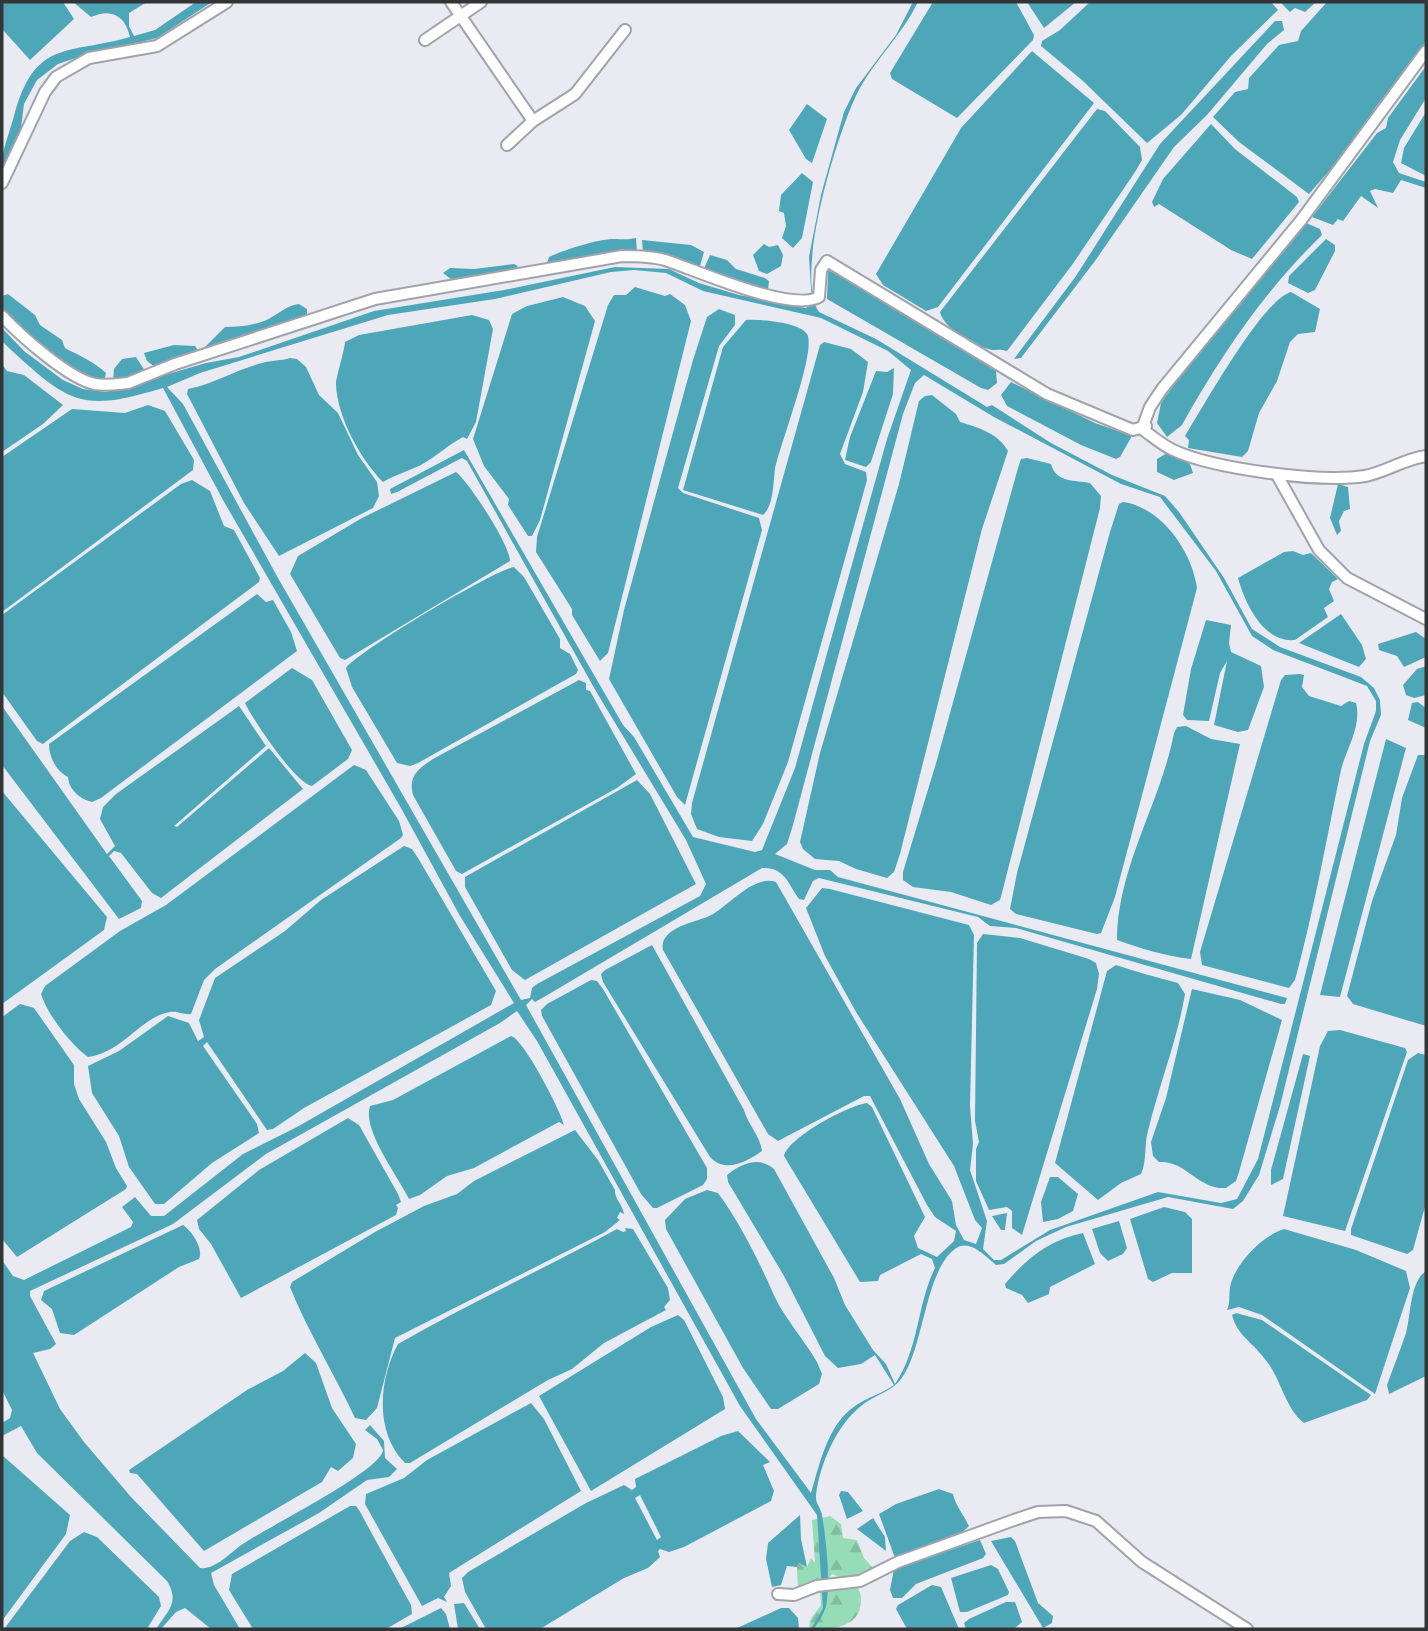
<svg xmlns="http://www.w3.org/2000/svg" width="1428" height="1631" font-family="'PT Serif',serif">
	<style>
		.forest { fill: url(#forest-firs) }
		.water { fill: #4ea7b8; fill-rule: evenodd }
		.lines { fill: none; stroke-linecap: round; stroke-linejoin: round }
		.minor-casing { stroke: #a2a3a9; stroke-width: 14 }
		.minor { stroke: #fff; stroke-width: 10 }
	</style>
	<defs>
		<pattern id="forest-firs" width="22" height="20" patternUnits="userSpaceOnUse" patternTransform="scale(1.75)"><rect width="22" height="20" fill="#96dcb7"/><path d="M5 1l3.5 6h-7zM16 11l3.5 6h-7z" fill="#82bd9e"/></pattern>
	</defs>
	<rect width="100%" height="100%" fill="#eaebf2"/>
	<path class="forest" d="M830 1516 841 1524 843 1538 857 1540 864 1558 873 1568 869 1574 847 1580 832 1574 828 1580 798 1592 797 1567 799 1563 807 1567 811 1558 815 1563 812 1520Z
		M855 1586C860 1590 861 1593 861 1600 861 1629 831 1629 809 1629L810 1620 821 1605 820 1590Z"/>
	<path class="water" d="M2 2H63L74 19 30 60 2 29Z
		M73 2H147L129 13V26L134 36 155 30 196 2H212L157 38 73 59 58 64 37 80 24 104 21 128 2 168C2 148 9 135 14 116 35 38 68 55 130 37 125 15 111 8 91 17Z
		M913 2H918C903 33 878 57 861 86 839 125 793 275 819 312L876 339 987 407 992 405 1051 443 1112 475 1165 496 1179 512 1224 578 1252 629 1280 647 1361 677 1374 688 1380 700 1381 715 1370 741 1280 1106 1259 1175 1243 1201 1233 1209 1168 1197 1066 1227 1036 1241 1004 1264 996 1265C985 1256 969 1238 955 1249 927 1269 924 1339 906 1371 895 1393 878 1392 861 1406 836 1426 820 1464 816 1495 815 1503 821 1508 822 1515 826 1539 831 1582 826 1606 824 1614 818 1622 814 1629H811L823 1608 817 1515 740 1406 537 1041 517 1011 500 1023 266 1154 173 1224 30 1291V1296L56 1344 50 1349 33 1353 60 1409 84 1442 131 1497 200 1568C217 1570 232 1550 246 1542 268 1527 381 1471 383 1450L377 1439 365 1430 370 1425 384 1441 385 1458 397 1469 389 1477 367 1480 319 1513 211 1573 214 1585 240 1629H211L185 1608 176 1612 161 1629H156C168 1611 180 1602 167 1581L37 1453 21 1426 2 1436V1423L10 1418 12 1410 2 1390V1260L13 1276 24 1280 131 1227 133 1222 122 1207 135 1197 151 1216H164L243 1154 297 1127 514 1003 460 916 401 808 223 500 163 388C83 412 71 405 10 349L2 341V328L24 351 63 380 83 389 106 392 206 363 239 357 374 311 504 290 615 267 669 269 699 283 739 295 806 308 812 304 809 257 821 195 844 112 856 88 896 35ZM634 270 666 273 703 291 821 318 888 351 911 370 887 439 795 768 762 850 755 852 693 837 634 737 623 725 464 450 390 489 391 494 397 492 456 461 462 458 467 461 597 693 686 840 706 884 700 896 537 984 532 988 530 998 521 1000 278 578 183 404 167 387 200 373 388 315 495 299 611 272ZM924 375 994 417 1121 484 1160 497 1216 571 1252 636 1273 650 1367 686 1376 701V711L1364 744 1258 1159 1237 1199 1221 1203 1158 1192 1050 1230 1001 1260H994L983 1249 987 1221 970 1170 973 1144 970 1106 974 935 969 925 830 889 822 888 806 908 825 956 856 1012 954 1166 975 1220 982 1228 976 1244 964 1240 956 1225 952 1201 929 1164 900 1099 776 882C752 874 726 910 707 917 694 922 658 929 663 950L768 1134 778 1141 864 1096H870L927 1205 935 1217 956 1231 954 1241 937 1257 918 1248 914 1236 925 1217 872 1107 867 1103C847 1106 789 1137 784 1156L860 1282 878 1281 880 1275 921 1254 932 1259 935 1268C917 1304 919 1349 895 1384L886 1364 873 1350 845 1305 834 1278 774 1169C759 1156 742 1163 727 1175L728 1182 784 1276 825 1356 838 1368 861 1364 875 1355 894 1385C882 1394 867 1397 855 1406 827 1425 820 1464 811 1493L756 1419 526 1005 532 999 535 1002 544 997 762 868C785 867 788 884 799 899L804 900 813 881 819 878 978 917 990 926 1016 928 1281 1004H1285L1287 998 838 877 830 870H815L775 854 787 844 793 825 903 414 915 383Z
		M933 2H1016L1034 35 1033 40 957 118 892 79 890 73Z
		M1027 2H1076L1044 28Z
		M1090 2H1271L1278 10 1231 56 1181 115 1147 143 1083 81 1041 46 1042 41 1060 30Z
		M1280 2H1316L1305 12 1295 8 1290 12Z
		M1327 2H1426V40L1422 48 1375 108 1362 133 1309 194 1239 142 1213 117 1235 92 1248 89 1249 78 1279 45 1298 41 1301 31Z
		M1275 21H1282L1284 30 1267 44 1207 115 1174 147 1095 261 1021 358 1014 359 1076 276 1160 144Z
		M1032 51 1094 103 938 307 926 311 883 285 876 274 961 128Z
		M1426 66V98L1400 140 1393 162 1399 173 1426 182V188L1401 180 1393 193 1375 189 1370 191 1378 208 1361 196 1343 221 1338 219 1333 225 1312 217 1377 133 1386 128 1388 118Z
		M807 104 827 119 812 163 806 159 789 130Z
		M1097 109 1105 111 1140 147 1142 160 1135 172 1072 265 1007 351C1001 349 996 350 992 350 974 346 944 329 940 312Z
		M1426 112V176L1401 163 1404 148Z
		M1211 124 1235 149 1297 197 1299 202 1252 259 1231 250 1159 204 1154 207 1152 202 1163 179Z
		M802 173 813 182 802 238 793 248 782 238 786 226 784 213 779 211 781 195Z
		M1306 223 1320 229 1322 235C1265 290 1221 355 1182 425L1167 437 1157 423 1161 403 1170 390 1217 327Z
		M636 238 637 252 606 253 549 267 547 263 549 257C564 250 597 239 614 239 622 239 627 240 636 238Z
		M1326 239 1335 245V251L1315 290 1308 293 1288 283 1289 276Z
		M642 240 691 245 704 252 700 266 695 268 643 252Z
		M764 244 769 247 778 245 783 255 781 266 767 274 759 271 753 255Z
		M710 255 727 260 736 269 765 278 769 281 768 290 703 271Z
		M514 264 518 266 511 272 451 279 443 273 450 268 474 269Z
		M828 270 876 295 990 366 996 371 997 383 988 390 981 388 827 299Z
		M635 287 665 296 670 294 685 305 691 321 608 653 600 661 572 615V609L536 552 537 537 608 305 614 295H626Z
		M1291 292 1320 309 1315 332 1298 334 1290 342 1277 381 1259 413 1248 451 1242 457 1188 448 1189 440 1185 436C1202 409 1263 299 1291 292Z
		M8 294 35 315 40 325 62 340 65 348C80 356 93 361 106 373L104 382C84 378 7 327 2 308 1 304 2 300 2 296Z
		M563 297 585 306 595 321 540 520 532 536H528L508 505 509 499 484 466 473 439 512 314 527 306Z
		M299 304 307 309V317L210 350 205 347 225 327C238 327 251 326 264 321 277 316 284 306 299 304Z
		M719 309 735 315V325L719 346 678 488 683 493 759 518 762 530 685 805 677 797 609 679 624 610 693 360 707 317Z
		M472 315 489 320 493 329 476 422 467 439 463 437C448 445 437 456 421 465 408 471 395 475 383 482 361 460 337 417 336 384 336 377 344 353 345 342L359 335Z
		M746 320C758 319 800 322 807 334 817 350 780 444 775 469 773 483 774 505 763 515L683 490 723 347Z
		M824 342 851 349 868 362 863 392 840 454 845 464 866 472 867 480 788 762 763 824 752 841 719 837 697 829 691 814 692 803 820 345Z
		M174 345 195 346 199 352 155 367 147 361 144 353Z
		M136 357 145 371 113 381 114 369 122 359Z
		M290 358 297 359 306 367 319 395 338 413 358 455 377 482 379 496 373 508 279 556 244 503 187 394 188 389C217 383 234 370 262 363 271 360 281 361 290 358Z
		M2 364 7 371 24 375 63 405 43 424 2 452Z
		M894 368 893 394 871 462 866 467 845 460 850 437 876 371 887 372Z
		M1011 382 1095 423 1132 436 1120 457 1116 459 1081 445 1007 406 1001 395Z
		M932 395 956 414 960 422C979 428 998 433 1008 451L982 529 900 854 894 872 887 878 856 869 839 861 815 859 803 849 800 842 820 753 899 484 919 401 925 396Z
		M148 405 165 411 194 460 193 470 2 612V457L72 409 125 413Z
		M1167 453 1190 464 1193 473 1174 480 1157 472V459Z
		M1027 458 1051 464C1056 483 1075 480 1090 483L1101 496 1100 508 1003 889 1000 900 991 905 951 892 913 887 903 880V872L937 760 1018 468 1021 459Z
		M456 472C469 482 510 545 510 561L345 660 340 658 290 574 298 556 362 518Z
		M192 480 210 491 224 526 234 530 260 578 259 582 48 740 43 744 37 741 2 692V615L181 484Z
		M1338 484 1348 487 1350 509 1344 511 1339 521 1341 531 1337 535 1330 518Z
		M1123 502C1161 507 1192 551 1197 588L1115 897 1101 933 1097 934 1016 914 1010 909 1017 873 1110 532 1119 504Z
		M1293 551 1303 555 1311 553 1338 579 1332 582 1329 589 1334 601 1324 608 1328 617 1295 640C1263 643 1245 603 1238 578L1284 552Z
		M514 567 524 577 560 639V648L570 654 578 670 576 674 418 763 410 766 397 763 352 687 346 668C357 652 494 570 514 567Z
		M257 594 266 602 273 600 291 632 297 651 101 798 92 802C80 799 69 790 68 777 56 771 49 757 49 744Z
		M1341 614 1362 645 1366 659 1359 667 1299 643Z
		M1206 620 1231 625 1229 643 1231 652 1261 666 1264 687 1248 730 1238 732 1214 725 1227 661 1220 673 1209 721 1187 720 1183 715 1191 669Z
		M1416 632 1426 639V657L1404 667 1397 656 1379 650 1378 644Z
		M1426 666V695L1414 698 1406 695 1403 685 1417 669Z
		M292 668 312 680 352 750 348 759 312 786C296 784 253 720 245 703Z
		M1300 674 1304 675 1302 687 1309 696 1341 706 1349 701 1356 703C1362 726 1346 749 1341 770 1326 841 1314 911 1295 980L1289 988 1202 965 1200 952 1281 680 1285 675Z
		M579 680 586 683V690L590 691 636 774 617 788 462 874 456 871 413 795C408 776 418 769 433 759Z
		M1418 702 1426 708V728L1408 720 1412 703Z
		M2 706 107 854 115 846 100 819 103 807 116 794 239 706 266 746 174 826 177 827 269 748 303 789 161 898 152 893 121 853 114 851 109 856 142 901 141 908 119 919 2 765Z
		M1186 726 1211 739 1240 744 1191 959C1165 956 1142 949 1117 940 1117 868 1161 802 1174 733L1177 727Z
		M1386 739 1406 748 1340 997 1320 995Z
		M1418 755H1426V1026L1353 1004 1347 996 1372 901 1396 835 1402 798Z
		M354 765 366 770 399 821 403 835 401 838 215 969 204 980 191 1014C184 1015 177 1011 170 1012 140 1017 124 1052 88 1057 71 1045 47 1014 41 994L45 986 120 931 166 905Z
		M637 780 650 794 696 884 525 980 512 970 465 887V877Z
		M2 791 107 917 104 930 2 1004Z
		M404 846 412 849 418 858 496 991 491 1005 304 1108 273 1129 267 1130 207 1042 203 1046 257 1124 259 1133 212 1163 164 1204H155L129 1167 119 1136 92 1093 88 1066 119 1051 168 1016 189 1023 198 1041 204 1037 199 1020 215 978 285 931 321 900Z
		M983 934 1020 938 1089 959 1096 963 1099 974 1097 989 1022 1235 1012 1228V1211L1007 1207 989 1210 976 1181V1149L979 1142 975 1121 977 943Z
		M652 945 744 1110C748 1125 760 1135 762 1151 745 1163 725 1173 710 1157L603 982 601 974 605 970Z
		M1116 965C1137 972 1156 977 1178 983L1185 994C1177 1041 1159 1085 1148 1131 1144 1145 1147 1161 1141 1174L1121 1183 1098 1200 1055 1163 1107 971Z
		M591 980 597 981 603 989 707 1168V1179L703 1185 657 1208H653L641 1194 542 1016 541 1010 547 1004Z
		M1192 989 1240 1000 1282 1020 1239 1172 1236 1181 1226 1188C1198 1190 1186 1160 1159 1162L1153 1156 1151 1142 1166 1098Z
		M20 1004 34 1008 74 1065V1084L79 1099 106 1142 116 1168 127 1186 126 1189 17 1257 2 1239V1017Z
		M1340 1030 1405 1048 1407 1052 1345 1231 1283 1216 1320 1046 1328 1031Z
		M511 1036C523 1038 561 1111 564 1125L559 1122 474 1168 447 1176 420 1195 409 1199C398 1176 362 1130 370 1106L393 1100Z
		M1418 1053 1426 1055V1203L1413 1250 1407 1254 1351 1235V1229L1408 1060Z
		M1303 1054 1310 1056 1283 1179 1271 1185V1170Z
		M348 1118 359 1125 398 1194 401 1202 396 1205 398 1208 396 1215 241 1298 211 1244 199 1229 197 1220 259 1170Z
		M575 1130 598 1160 615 1190C614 1198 623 1205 624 1214L620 1212 617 1218 620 1220 605 1232 395 1338 377 1408 366 1420 355 1418C334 1373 308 1332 290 1287L292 1282 375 1232 424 1206 457 1194 474 1181Z
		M1050 1177H1058L1078 1194 1073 1211 1058 1219 1043 1222 1041 1202Z
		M707 1190 718 1193C740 1223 758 1259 773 1293 781 1313 805 1341 817 1362L822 1374 819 1384 778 1409H771L743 1368 666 1229 665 1220 685 1199Z
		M1164 1207 1185 1212 1192 1219V1273H1172L1153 1282 1148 1279 1130 1219Z
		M1007 1213 1005 1230H1001L992 1216Z
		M1119 1221 1127 1248 1123 1254 1108 1261 1100 1253 1092 1229Z
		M183 1225C192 1231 204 1249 199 1259L179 1267 74 1335 60 1333 52 1309 41 1300 44 1291Z
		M625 1228 633 1229 668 1288 670 1300 664 1307 666 1310 604 1343 572 1369 548 1380 410 1463H405C374 1432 379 1379 398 1344 470 1303 545 1268 617 1229L623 1232 626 1231Z
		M1284 1229 1356 1250 1406 1271 1410 1288 1375 1394 1262 1315 1239 1307 1227 1310C1231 1302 1228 1292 1231 1283 1238 1261 1262 1236 1284 1229Z
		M1083 1233 1095 1264 1050 1287 1049 1294 1028 1303 1022 1295 1006 1288 1005 1284C1027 1258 1049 1240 1083 1233Z
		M1426 1271V1376L1389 1394 1387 1385C1393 1368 1400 1351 1406 1333 1411 1315 1410 1281 1426 1271Z
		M1236 1313 1262 1320 1371 1395 1367 1400 1304 1423C1284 1407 1281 1377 1264 1358 1252 1342 1237 1335 1232 1315Z
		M678 1315 684 1320 723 1397 725 1409 591 1491 539 1396 651 1327Z
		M305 1353 316 1363 332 1408 356 1444 353 1458 338 1471 331 1467 322 1482 204 1551 137 1474 130 1473 129 1470 247 1390 283 1371Z
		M531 1403 544 1419 581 1491 449 1573 451 1586 444 1597 447 1602 438 1598 422 1606 365 1504 366 1494 404 1478 427 1460Z
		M738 1431 770 1462 763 1465 774 1491 771 1501 684 1547 669 1552 660 1549 658 1551 660 1557 648 1568 624 1578 540 1629H486L465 1592 462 1578 468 1572 586 1503 624 1485 632 1490 636 1487 635 1479 721 1436ZM640 1495 661 1537 657 1540 635 1498Z
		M2 1455 70 1515 66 1534 2 1621Z
		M939 1489 953 1494C955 1505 964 1515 969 1526 952 1544 918 1550 895 1558L879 1514 896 1504Z
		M841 1491 848 1492 863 1511 847 1519 839 1495Z
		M350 1506H356L359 1510 411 1605 412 1614 386 1629H253L229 1590 232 1574Z
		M800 1515 801 1539 807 1567 799 1563 797 1567 787 1566 781 1585 772 1587 766 1559 768 1543Z
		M873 1518 885 1537 886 1551 857 1529Z
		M84 1532 97 1537 159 1597 161 1606 147 1629H4L70 1541Z
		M1011 1537 1015 1541 1038 1603 1053 1616 1052 1623 1043 1628 991 1541Z
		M980 1540 986 1554 983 1558 916 1584 902 1598H893L890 1590 894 1569Z
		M991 1565 998 1569 1009 1592 1008 1595 967 1612H960L951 1578Z
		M932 1585 941 1587 959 1629H907L896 1609 898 1605Z
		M1006 1602H1015L1022 1622 1014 1629H966L964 1623 969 1619Z
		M464 1603 480 1629H458L454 1604Z
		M441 1608 446 1614 450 1629H399Z
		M781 1608H789L798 1618 799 1629H735Z"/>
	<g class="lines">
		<g class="minor-casing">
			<path id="minor" d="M451 2 533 121
				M425 40 481 2
				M1426 51 1302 219 1162 389 1150 407 1142 429C1152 436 1162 445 1173 450 1214 469 1320 483 1365 476 1386 472 1404 459 1426 456
				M507 145 533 121 575 94 625 30
				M2 183 45 92 56 77 89 58 157 46 227 2
				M2 316C21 336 69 379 95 384 106 386 117 384 128 383L175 364 375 299 622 256C636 256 651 256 665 260 696 270 791 313 819 297L821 270 827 261 1047 394 1133 430 1146 426
				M1277 475 1319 550 1347 578 1426 619
				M778 1594 794 1595 817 1586 860 1581 898 1562 1014 1520 1038 1512 1066 1511 1096 1521 1142 1562 1247 1629"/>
		</g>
		<use href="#minor" class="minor"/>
	</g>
	<rect width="1428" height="1631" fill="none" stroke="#333436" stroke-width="7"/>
</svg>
